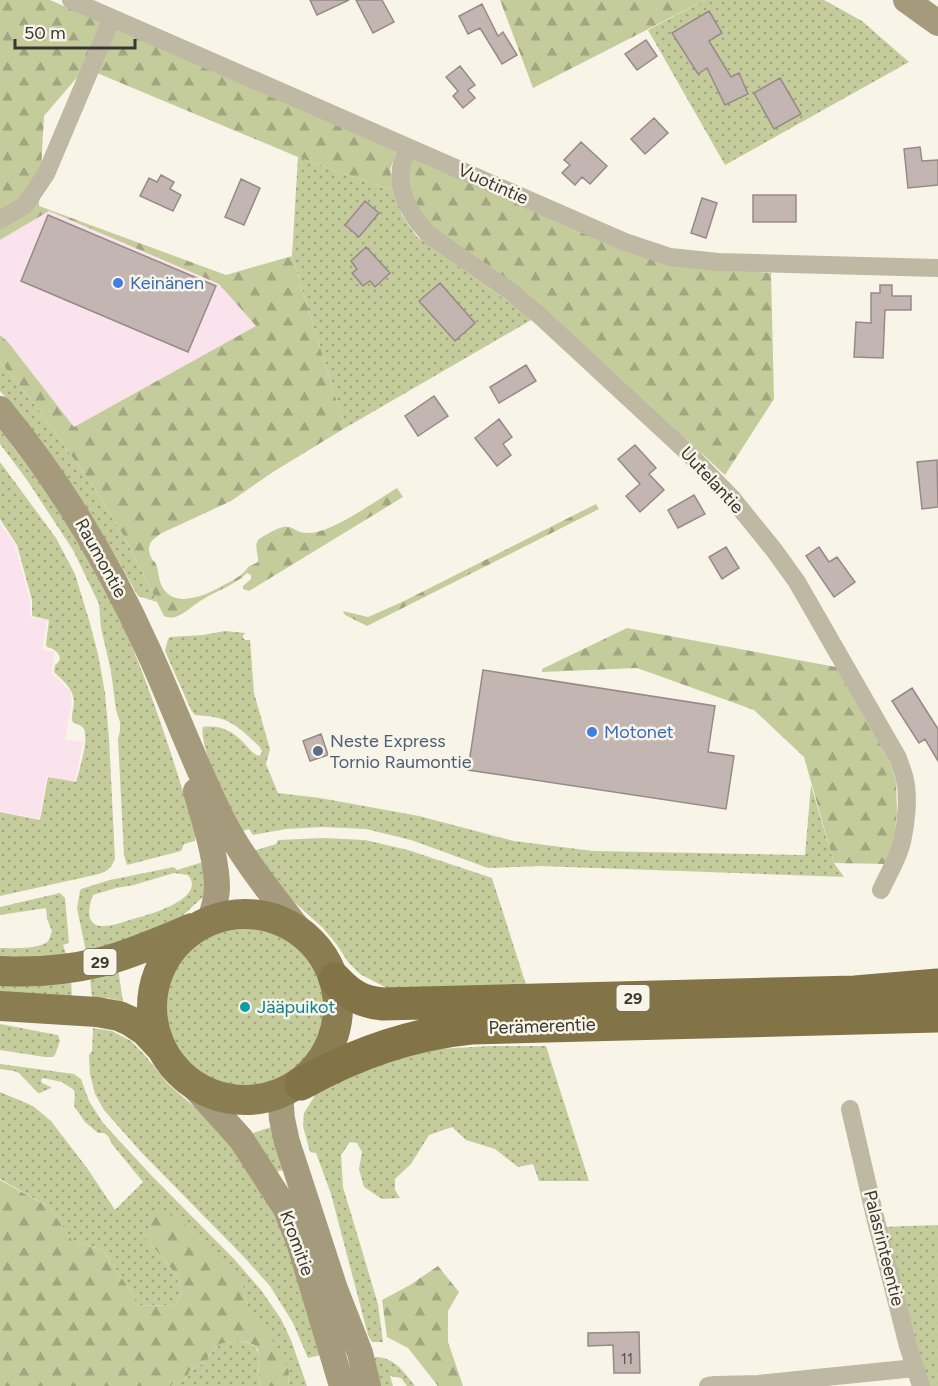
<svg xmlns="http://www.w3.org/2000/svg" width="938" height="1386" font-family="Figtree,sans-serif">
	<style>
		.commercial { fill: #fbe3ee }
		.grass { fill: url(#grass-dots); fill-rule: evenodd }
		.forest { fill: url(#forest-firs) }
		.building { fill: #c3b5b1; stroke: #978a86; stroke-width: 1.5 }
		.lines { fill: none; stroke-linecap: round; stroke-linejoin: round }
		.minor { stroke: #bfb9a3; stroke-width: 18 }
		.secondary { stroke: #a59b7c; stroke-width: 26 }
		.trunk { stroke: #8a7d52; stroke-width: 30 }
		.motorway { stroke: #827446; stroke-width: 33 }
		.shop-dot { fill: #3f7fe0; stroke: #f8f4e8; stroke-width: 2 }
		.service-dot { fill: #5c6f8a; stroke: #f8f4e8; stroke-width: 2 }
		.culture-dot { fill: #0f9aa8; stroke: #f8f4e8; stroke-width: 2 }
		.labels { text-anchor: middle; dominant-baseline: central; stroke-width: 5; stroke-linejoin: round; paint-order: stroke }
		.number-label { font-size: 15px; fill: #5c5652 }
		.shield { fill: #f8f4e8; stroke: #727069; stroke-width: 1.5 }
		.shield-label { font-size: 16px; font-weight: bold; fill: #393732 }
		.street-label { font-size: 18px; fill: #393732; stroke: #f8f4e8 }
		.shop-label { font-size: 18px; fill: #366cbe; stroke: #f8f4e8; text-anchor: start }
		.service-label { font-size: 18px; fill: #4e5e75; stroke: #f8f4e8; text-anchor: start }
		.culture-label { font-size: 18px; fill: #0d838f; stroke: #f8f4e8; text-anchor: start }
	</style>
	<defs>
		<pattern id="grass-dots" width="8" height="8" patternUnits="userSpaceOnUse" patternTransform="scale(1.5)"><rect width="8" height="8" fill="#c5cc9c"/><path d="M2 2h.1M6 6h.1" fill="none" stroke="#a1a680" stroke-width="1.8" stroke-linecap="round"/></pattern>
		<pattern id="forest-firs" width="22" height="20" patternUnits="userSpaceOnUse" patternTransform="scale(1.5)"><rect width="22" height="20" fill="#c5cc9c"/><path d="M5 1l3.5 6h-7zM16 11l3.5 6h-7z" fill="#a1a680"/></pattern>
	</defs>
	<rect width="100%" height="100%" fill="#f8f4e8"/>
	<path class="commercial" d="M48 211 219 284 256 326 74 427 8 342 0 335V240Z
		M0 523 15 545 30 601V617L47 620 42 649 54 652 52 673 70 691 72 701 65 739 83 742 75 782 47 776 39 819 0 811Z"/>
	<path class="grass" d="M705 0H824L862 21 909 62 725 165 648 30Z
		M298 157 394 191 402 215 417 237 533 319 345 428 292 256Z
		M0 361 38 409 86 476 125 538 157 602 138 596C98 523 54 453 0 391Z
		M0 430C26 464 52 498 75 534 132 626 165 731 196 834L195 841 184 844 181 851 127 865 124 855 118 739 120 731V722L116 710 111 671 101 628 99 604 73 550 27 480 0 444Z
		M0 462 56 538 75 574 89 620 98 654 105 693 109 738 115 859C111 868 108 871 99 874L0 896V812L40 820 48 777 76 782C79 771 89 740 84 729 82 725 75 724 72 721 71 715 74 708 74 701 73 688 63 681 54 672L55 665C66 658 56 649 47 647L46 644 49 620 32 616V600L17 545 0 519Z
		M225 631 246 633 243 635V638L245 640H250L254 693 270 749 266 764 278 793 320 798 419 816 514 841 593 851 805 855 811 785 834 863 844 877 540 866 488 868 411 840 366 829 322 827 286 829 253 835 249 829 242 831C237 821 231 812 226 802 219 788 199 740 203 727 221 725 232 731 244 743 249 749 253 754 259 756L261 754 262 751 259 746C234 723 229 717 195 715L191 710 165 651 168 639 170 637 203 635Z
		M323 838 365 840 408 850 492 878 527 988H387L375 982 360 974 348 962 337 945 323 928 285 894 253 851 276 844 278 840Z
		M206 861 204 896 180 918 163 927 86 952 77 908 80 891 81 889 110 880 174 867 177 870ZM174 873 188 875C207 898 151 914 136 918 127 921 105 929 96 925 85 919 90 903 93 895L116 888 134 885Z
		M60 893 65 898 69 943 63 945 67 956 0 959V948C11 948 41 950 49 940 50 938 51 933 52 931L47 919 46 908 0 915V907Z
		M165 1006a80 80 0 1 1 160 0a80 80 0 1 1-160 0Z
		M118 968 123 1002 109 998 92 999 90 977Z
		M71 980 72 998 0 995V983Z
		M0 1024 58 1035 60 1041 55 1055 53 1057H45L0 1050Z
		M93 1028 112 1031 131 1041 143 1053 168 1084 213 1123 240 1154 287 1233 321 1355 308 1358 293 1323 270 1286 244 1257 141 1152 104 1110 95 1094 90 1074 89 1055 92 1051Z
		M491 1046H546L589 1181H539L533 1164 518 1167 495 1149 466 1140 452 1127 429 1135 411 1164 395 1179V1190L400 1198 382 1199 364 1187 359 1169 362 1152 357 1143 350 1142 341 1155 343 1187 378 1304 383 1342H372L368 1335 331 1194 316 1153 310 1152 303 1126 304 1113 319 1089 361 1067 437 1049Z
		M0 1064 74 1074 81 1079 89 1101 103 1123 151 1175 235 1260 261 1290 281 1319 291 1340 307 1386H288L289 1371 251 1321 242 1284 146 1238 175 1273 182 1292 175 1306 140 1305 103 1250 72 1240 49 1207 0 1179V1092L33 1106 51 1121 87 1168 115 1210 143 1182 112 1144 108 1136 104 1133H98L85 1122 74 1106 75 1095 74 1090 62 1082 43 1078 41 1080 42 1083 51 1087V1088L40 1093H38L19 1073 14 1071 0 1069Z
		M274 1126 284 1170 274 1172 247 1135Z
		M938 1225V1386H929L881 1227Z
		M239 1341C270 1344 253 1366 261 1386H171L175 1381H182L187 1377 190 1370 202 1364 219 1344Z
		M377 1357C395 1358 405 1373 415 1386H407L401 1378 390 1376 393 1386H377L371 1359Z"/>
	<path class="forest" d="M0 0H50L397 150 390 170 394 191 298 157 85 68 44 116 39 206 226 275 292 256 345 428 273 472 231 501 162 533C151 540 145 546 152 559 155 563 155 561 157 567 159 575 159 585 166 592 180 607 208 594 222 586 231 581 243 576 248 567L258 562C259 555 253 545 259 539 262 537 267 534 271 532 294 519 291 534 310 533 333 532 377 500 397 488L403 497 249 591 243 589V586L251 579V575L247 573C234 586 217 590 202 600 193 605 187 612 178 616 172 618 169 618 164 616L125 538 86 476 38 409 0 361V335L8 342 74 427 256 326 219 284 49 211 0 240Z
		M500 0H705L533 88Z
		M410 155 669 264 771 273 774 399 725 475 544 308 423 222 407 182Z
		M596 504 599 509 367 626 345 615 343 611 368 617 402 602Z
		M627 628 836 667 889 760 896 781 897 812 894 842 886 864 834 863 804 757 754 710 637 668 542 672V669Z
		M0 1180 49 1207 72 1240 103 1250 140 1305 175 1306 182 1292 175 1273 146 1238 151 1217 164 1211 190 1228 242 1284 251 1320 265 1327 289 1371 288 1386H261L259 1378 258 1350 254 1345 247 1342 239 1341 219 1344 202 1364 190 1370 187 1377 182 1381H175L171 1386H0Z
		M438 1266 459 1292 448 1311V1342L463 1386H438L408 1348 387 1337 382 1300 410 1285Z"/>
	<path class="building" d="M310 0H349L317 15Z
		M356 0H382L394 22 373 33Z
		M482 4 498 36 503 32 517 55 502 64 480 28 468 34 459 16Z
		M709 11 722 33 709 41 731 77 739 73 748 94 725 105 707 68 698 74 672 33Z
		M646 40 657 56 637 70 625 54Z
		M460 66 475 85 468 90 475 98 463 108 453 96 458 91 446 77Z
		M780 78 801 114 774 129 754 93Z
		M654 118 668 133 645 154 631 139Z
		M581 142 607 166 590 184 582 177 575 185 562 173 570 165 564 160Z
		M920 147 922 161 938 160V185L908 188 904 149Z
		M161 175 174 182 170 189 181 195 173 211 140 196 149 178 157 182Z
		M241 179 260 188 244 225 225 217Z
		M753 195H796V222H753Z
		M702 198 717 203 706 238 691 233Z
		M365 201 379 213 359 237 345 225Z
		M48 215 216 286 188 352 21 281Z
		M366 247 390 273 375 287 370 281 363 286 352 273 357 269 351 261Z
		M440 283 475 323 455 341 419 301Z
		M880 285H892V296H911V310H885L883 358 854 357 856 322 871 323V293H880Z
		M526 365 536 381 499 403 490 387Z
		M434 396 448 416 418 436 405 416Z
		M499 419 512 437 503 444 511 455 497 466 475 438Z
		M635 445 656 468 649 474 664 490 640 512 626 496 640 484 618 459Z
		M937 460 938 507 922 509 917 462Z
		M694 495 705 514 678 528 668 510Z
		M726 547 739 568 722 579 709 557Z
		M819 547 829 562 837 557 855 582 834 597 806 556Z
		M483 670 715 706 708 752 734 756 726 809 468 770Z
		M912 688 938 729V761L925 739 919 743 892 701Z
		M321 734 328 755 310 761 303 741Z
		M639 1332 640 1373H614L613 1345 588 1346V1333Z"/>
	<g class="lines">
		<path class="minor" d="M71 0 625 242 670 257 718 262 938 268
			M409 148C389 178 407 212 429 235L511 292 539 315 688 453 731 497 774 550 797 582 898 758C900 765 904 773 905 780 909 798 906 824 902 842 898 859 888 874 881 890
			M0 220 25 205 46 174 112 18
			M850 1109 875 1217 908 1346 921 1386
			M708 1386 715 1385 758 1384 915 1368"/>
		<path class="secondary" d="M906 0 938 23
			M0 409C61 483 110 565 149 652 174 707 195 765 222 819 242 858 270 892 297 927
			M196 791C204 820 217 858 217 888 217 899 213 910 210 920
			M196 1089 241 1139 286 1209 299 1242 342 1386
			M280 1094 282 1119 287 1142 335 1289 360 1353 368 1386"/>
		<path class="trunk" d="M152 1007a93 93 0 1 1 186 0a93 93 0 1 1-186 0Z
			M0 971C34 973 68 970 101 962 132 954 163 940 192 928
			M0 1006 97 1012 119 1016 130 1021 145 1031 160 1047"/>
		<path class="motorway" d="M335 979C350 995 361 1002 383 1004L855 992 938 985
			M301 1084C354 1054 411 1034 471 1028L938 1016"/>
	</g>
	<g class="shop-dot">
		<circle cx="118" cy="283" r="6"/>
		<circle cx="592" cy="732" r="6"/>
	</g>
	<circle class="service-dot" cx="318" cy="751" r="6"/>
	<circle class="culture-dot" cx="245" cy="1007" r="6"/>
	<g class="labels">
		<g class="number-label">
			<text x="627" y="1359">11</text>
		</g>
		<g class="shield">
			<rect x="83.5" y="949" width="33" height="26" rx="4.5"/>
			<rect x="616.5" y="985" width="33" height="26" rx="4.5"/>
		</g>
		<g class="shield-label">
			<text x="100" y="962">29</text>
			<text x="633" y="998">29</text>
		</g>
		<g class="street-label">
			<text transform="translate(493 184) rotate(24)">Vuotintie</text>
			<text transform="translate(712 480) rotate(47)">Uutelantie</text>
			<text transform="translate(101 558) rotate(61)">Raumontie</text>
			<text transform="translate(542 1026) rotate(-2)">Perämerentie</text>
			<text transform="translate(297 1243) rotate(70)">Kromitie</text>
			<text transform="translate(884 1248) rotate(76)">Palasrinteentie</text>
		</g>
		<g class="shop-label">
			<text x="130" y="283">Keinänen</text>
			<text x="604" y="732">Motonet</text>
		</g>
		<g class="service-label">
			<text x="330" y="741">Neste Express<tspan x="330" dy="21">Tornio Raumontie</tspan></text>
		</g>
		<g class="culture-label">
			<text x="257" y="1007">Jääpuikot</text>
		</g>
	</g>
	<path d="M15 39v9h120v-9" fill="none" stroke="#393732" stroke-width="3"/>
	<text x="24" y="39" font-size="18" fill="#393732" stroke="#f8f4e8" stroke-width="4.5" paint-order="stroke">50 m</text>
</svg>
